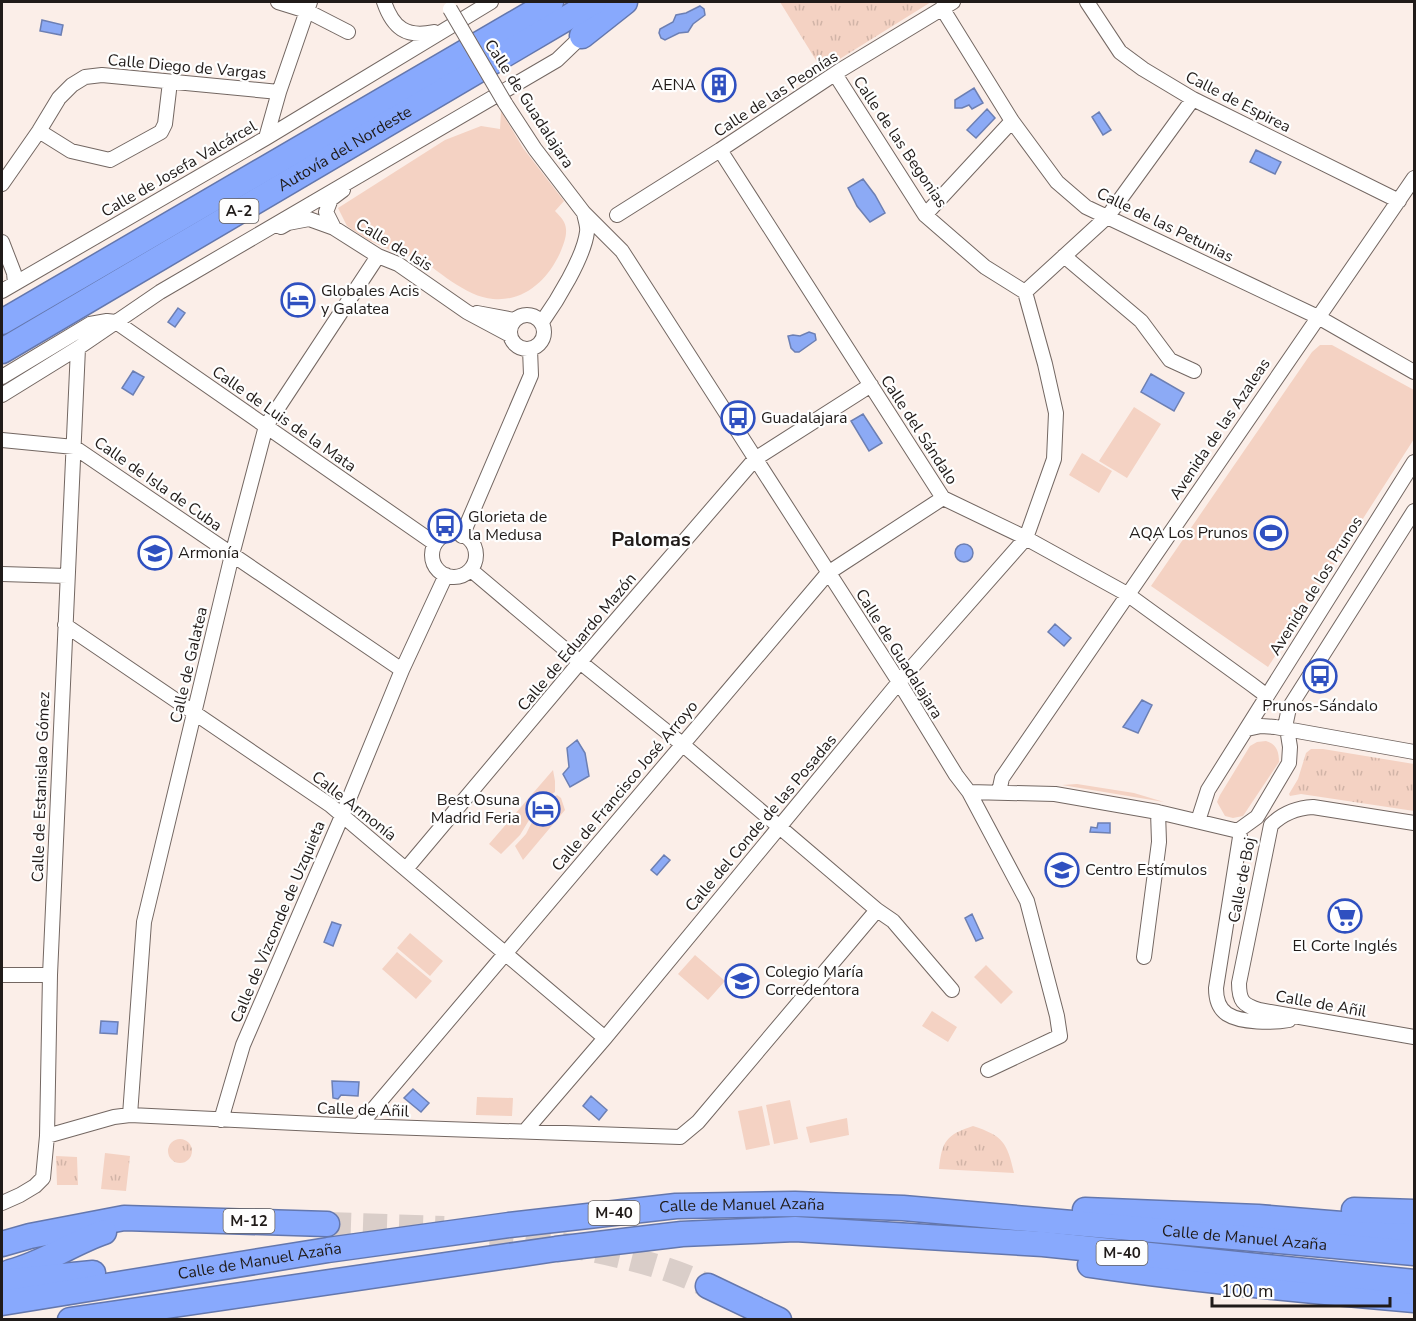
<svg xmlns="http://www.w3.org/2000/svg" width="1416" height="1321" font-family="'Nunito Sans',sans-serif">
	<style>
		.green { fill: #f4d2c3 }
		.park { fill: url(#park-tufts) }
		.water { fill: #8caaf5; stroke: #6c7fb3; stroke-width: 1.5 }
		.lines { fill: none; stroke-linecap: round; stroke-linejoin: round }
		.highway-tunnel { stroke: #dacec9; stroke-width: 24; stroke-dasharray: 24 12; stroke-linecap: butt }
		.street-casing { stroke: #736762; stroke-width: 16 }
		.highway-casing { stroke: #6477ad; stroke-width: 27 }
		.street { stroke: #fff; stroke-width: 14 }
		.highway { stroke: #88a9fd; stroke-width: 24 }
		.street-bridge-casing { stroke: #736762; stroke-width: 16; stroke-linecap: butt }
		.street-bridge { stroke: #fff; stroke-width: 14 }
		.labels { text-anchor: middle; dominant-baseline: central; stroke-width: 4.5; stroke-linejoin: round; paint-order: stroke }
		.shield { fill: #fefefe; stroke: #635f5e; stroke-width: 1.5 }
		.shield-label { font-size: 15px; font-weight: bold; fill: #201b19 }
		.street-label { font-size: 16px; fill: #201b19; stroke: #fefefe }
		.poi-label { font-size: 16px; fill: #201b19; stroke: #fefefe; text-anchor: start }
		.quarter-label { font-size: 20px; font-weight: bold; fill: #201b19; stroke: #fefefe }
	</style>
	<defs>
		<pattern id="park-tufts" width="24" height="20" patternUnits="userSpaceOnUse" patternTransform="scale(1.5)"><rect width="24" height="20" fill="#f4d2c3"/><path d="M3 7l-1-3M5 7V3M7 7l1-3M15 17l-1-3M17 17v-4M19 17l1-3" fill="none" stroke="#d1b4a7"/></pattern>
	</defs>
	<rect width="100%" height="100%" fill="#fbeee8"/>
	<path class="green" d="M501 111 523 148 564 201 555 211C558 214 562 218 564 222 569 232 564 243 560 253 548 279 525 302 493 299 466 297 436 269 414 254L405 257 368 240 347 226 338 208 445 140 481 126 500 129Z
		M1320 345H1332L1414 390V439L1268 667 1151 586 1312 352Z
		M1134 407 1161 424 1127 478 1099 461Z
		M1082 453 1112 471 1099 493 1069 475Z
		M1266 741C1276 744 1279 751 1279 762L1243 816 1233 818 1225 816 1217 802 1220 795 1250 746 1257 742Z
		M553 770 555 781V792L540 802 520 835 501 854 489 844Z
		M1077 784 1134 793 1164 802 1062 785Z
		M557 795 561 798 565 810 523 860 515 846 526 834 533 820 544 805Z
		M410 933 443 961 430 976 397 948Z
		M397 952 432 981 416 999 382 969Z
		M695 955 725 981 708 1000 678 974Z
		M986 965 1013 992 1001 1004 974 977Z
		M932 1011 957 1027 948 1042 922 1026Z
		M477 1097 513 1098 512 1116 476 1115Z
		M790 1100 798 1139 774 1144 766 1105Z
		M762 1106 770 1145 746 1150 738 1111Z
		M847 1118 849 1135 810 1143 806 1127Z"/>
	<path class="park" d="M780 2H931L822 70Z
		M1311 749H1323L1414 764V811L1301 794 1290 796 1289 794 1298 779 1306 753Z
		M973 1126C1003 1136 1007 1142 1014 1173L939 1169C942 1141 946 1135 973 1126Z
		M168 1151a12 12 0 1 1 24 0a12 12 0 1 1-24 0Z
		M105 1153 130 1156 126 1191 101 1189Z
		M56 1156 77 1157 78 1185H57Z"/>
	<path class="water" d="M700 6 704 9 705 15 693 24 688 32 679 33 665 40 661 38 659 33 660 29 673 22 676 15 686 13Z
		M42 20 63 25 61 35 40 31Z
		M974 88 983 103 972 109 969 105 962 108H955V100Z
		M987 109 995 118 976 138 967 130Z
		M1099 112 1111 130 1103 135 1092 117Z
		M1256 150 1281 162 1275 174 1250 162Z
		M863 179 875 195 885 213 870 222 857 206 848 188Z
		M178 308 185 313 175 327 168 322Z
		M809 332 815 334 816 340 799 352H795L791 348 788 336 793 335 800 336Z
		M133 371 144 377 133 395 122 388Z
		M1151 374 1184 393 1174 411 1141 392Z
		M863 414 882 443 869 451 851 421Z
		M955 553a9 9 0 1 1 18 0a9 9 0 1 1-18 0Z
		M1055 624 1071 638 1064 646 1048 632Z
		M1142 700 1152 705 1138 733 1123 727Z
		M577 740 585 753 589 776 570 787 563 774 569 767 567 748Z
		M1098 823H1110V833L1090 832 1091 827 1097 828Z
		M664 855 670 860 657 875 651 870Z
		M972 914 983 938 976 941 965 918Z
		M332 922 341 925 333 946 324 942Z
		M101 1021 118 1022 117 1034 100 1033Z
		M332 1081 359 1082 358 1096 341 1095 338 1099 333 1098Z
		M413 1089 429 1103 421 1112 404 1098Z
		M591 1096 607 1110 599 1120 583 1106Z"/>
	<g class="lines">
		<path class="highway-tunnel" d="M327 1224 444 1228
			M490 1233C519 1235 548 1241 576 1247 622 1256 666 1266 708 1286"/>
		<g class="street-casing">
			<path id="street" d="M278 2 307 11 348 32
				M384 2C393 28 406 38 434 32
				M1087 2 1120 52 1143 69 1193 99 1399 201
				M942 8 1012 121 1057 182 1086 207 1318 317 1414 372
				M835 74 925 215 985 267 1025 292
				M505 103 535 149 584 213 622 251 899 682 956 775 969 792 1027 901 1057 1016 1060 1036 988 1070
				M39 131 71 151 110 160 161 132 165 124 170 82
				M266 138 279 92 310 2
				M720 150 943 498 1022 536 1127 594 1251 684 1263 693 1265 699
				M2 184 39 131 59 98 72 85 85 77 102 75 279 92
				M617 215 720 150 839 71 953 2
				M925 215 1012 121
				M281 227 288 223 309 219 334 228 378 256 398 264 467 312 510 335
				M334 228 326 212 331 199 343 190
				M2 242 14 273 15 283
				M1064 256 1141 321 1170 360 1194 371
				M2 291 266 138 491 2
				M477 313 514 320
				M510 332a17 17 0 1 1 34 0a17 17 0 1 1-34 0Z
				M542 322C557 301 584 257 587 232 588 226 585 219 584 213
				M2 377 90 324 107 321 116 322 434 543
				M2 395 78 348 160 292 557 60 582 36
				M2 440 74 447 402 670
				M432 555a22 22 0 1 1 44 0a22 22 0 1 1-44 0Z
				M462 536 531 375 530 349
				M471 570 580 662 682 744 877 910 893 921 952 990
				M2 574 67 576
				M65 625 330 805 605 1038
				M1247 729 1261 726 1275 727 1414 752
				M969 792 1055 794 1158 812 1234 830H1239
				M999 792 1002 778 1414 178
				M1198 821 1208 790 1414 462
				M1414 823 1313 807C1296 808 1283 813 1271 825L1239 983C1239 1001 1243 1005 1259 1010L1414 1037
				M1239 830 1257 817 1289 763 1290 747 1286 722 1289 708 1414 511
				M1239 830 1240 837 1216 988C1216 997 1218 1008 1227 1014 1241 1023 1273 1023 1289 1020
				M406 869 580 662 755 459 871 385
				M1144 957 1159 842 1158 812
				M2 975H50
				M130 1115 144 922 232 555 266 426 378 256
				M221 1120 243 1045 342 816 402 670 446 575
				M359 1126 828 573 943 498
				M525 1131 605 1038 899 682 1026 538 1054 459 1056 413 1045 364 1025 292 1108 216 1193 99
				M47 1136 114 1117 130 1115 359 1126 680 1137 698 1122 877 910
				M2 1203 20 1195 35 1186 43 1178 47 1136 50 975 78 348"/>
		</g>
		<g class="highway-casing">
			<g id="highway">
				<path d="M582 36 625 2"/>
				<path d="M2 322 551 2"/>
				<path id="s1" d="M2 351 594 2"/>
				<path d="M1085 1210 1258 1217 1414 1230"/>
				<path d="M1354 1210 1414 1212"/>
				<path d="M2 1244 30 1236 124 1218 327 1224"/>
				<path d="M1090 1265C1198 1281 1306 1291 1414 1300"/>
				<path d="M10 1272C43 1264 72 1243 104 1232"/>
				<path d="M2 1282 93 1273"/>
				<path d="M708 1286 779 1320"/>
				<path id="s2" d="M2 1303 328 1250 509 1225 676 1206 795 1204 903 1208 1414 1253"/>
				<path d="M70 1320 556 1249 682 1234 795 1229 1043 1244 1414 1282"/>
			</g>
		</g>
		<use href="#street" class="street"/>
		<use href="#highway" class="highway"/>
		<g class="street-bridge-casing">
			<path id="street-bridge" d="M450 9 505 103"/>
		</g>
		<use href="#street-bridge" class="street-bridge"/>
	</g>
	<defs>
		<g id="building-ring" transform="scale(1.725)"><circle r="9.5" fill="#fefefe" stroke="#2f50c0" stroke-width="1.5"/><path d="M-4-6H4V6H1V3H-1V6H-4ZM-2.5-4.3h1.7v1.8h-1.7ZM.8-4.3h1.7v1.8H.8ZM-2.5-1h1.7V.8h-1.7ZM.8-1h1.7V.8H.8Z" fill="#2f50c0"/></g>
		<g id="hotel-ring" transform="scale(1.725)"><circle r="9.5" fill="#fefefe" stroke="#2f50c0" stroke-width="1.5"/><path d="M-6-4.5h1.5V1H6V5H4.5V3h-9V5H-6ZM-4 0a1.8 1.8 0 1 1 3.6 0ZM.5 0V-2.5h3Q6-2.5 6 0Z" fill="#2f50c0"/></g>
		<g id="bus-ring" transform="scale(1.725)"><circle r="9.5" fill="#fefefe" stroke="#2f50c0" stroke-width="1.5"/><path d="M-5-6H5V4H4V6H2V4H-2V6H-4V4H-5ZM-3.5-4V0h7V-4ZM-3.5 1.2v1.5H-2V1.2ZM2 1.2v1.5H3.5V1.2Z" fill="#2f50c0"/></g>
		<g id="stadium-ring" transform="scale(1.725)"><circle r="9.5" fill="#fefefe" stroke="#2f50c0" stroke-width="1.5"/><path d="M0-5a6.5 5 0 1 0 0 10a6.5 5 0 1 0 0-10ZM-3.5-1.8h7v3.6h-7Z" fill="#2f50c0"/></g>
		<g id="school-ring" transform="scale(1.725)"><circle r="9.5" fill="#fefefe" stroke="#2f50c0" stroke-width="1.5"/><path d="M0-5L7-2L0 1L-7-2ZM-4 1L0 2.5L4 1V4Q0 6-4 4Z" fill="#2f50c0"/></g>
		<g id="supermarket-ring" transform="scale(1.725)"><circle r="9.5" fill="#fefefe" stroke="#2f50c0" stroke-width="1.5"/><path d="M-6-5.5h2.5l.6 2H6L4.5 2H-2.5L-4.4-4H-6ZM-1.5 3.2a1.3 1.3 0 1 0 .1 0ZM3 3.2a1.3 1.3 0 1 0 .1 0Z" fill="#2f50c0"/></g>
	</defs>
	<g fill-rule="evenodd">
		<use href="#building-ring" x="719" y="85"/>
		<use href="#hotel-ring" x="298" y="300"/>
		<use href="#bus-ring" x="738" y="418"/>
		<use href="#bus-ring" x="445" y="526"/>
		<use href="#stadium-ring" x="1271" y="533"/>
		<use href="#school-ring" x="155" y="553"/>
		<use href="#bus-ring" x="1320" y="676"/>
		<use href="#hotel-ring" x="543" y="809"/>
		<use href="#school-ring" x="1062" y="870"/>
		<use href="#supermarket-ring" x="1345" y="916"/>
		<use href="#school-ring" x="742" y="981"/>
	</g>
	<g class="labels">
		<g class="shield">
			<rect x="219.5" y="199" width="39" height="24" rx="4.5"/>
			<rect x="588.5" y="1201" width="51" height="24" rx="4.5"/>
			<rect x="223.5" y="1209" width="51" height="24" rx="4.5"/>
			<rect x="1096.5" y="1241" width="51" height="24" rx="4.5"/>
		</g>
		<g class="shield-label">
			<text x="239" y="211">A-2</text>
			<text x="614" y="1213">M-40</text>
			<text x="249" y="1221">M-12</text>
			<text x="1122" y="1253">M-40</text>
		</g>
		<g class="street-label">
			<text transform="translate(187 67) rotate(5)">Calle Diego de Vargas</text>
			<text transform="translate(776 94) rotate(-33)">Calle de las Peonías</text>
			<text transform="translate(1238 102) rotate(27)">Calle de Espirea</text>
			<text transform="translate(529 104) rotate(57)">Calle de Guadalajara</text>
			<text transform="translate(900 142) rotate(56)">Calle de las Begonias</text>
			<text stroke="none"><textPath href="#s1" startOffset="398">Autovía del Nordeste</textPath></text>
			<text transform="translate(179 169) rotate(-30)">Calle de Josefa Valcárcel</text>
			<text transform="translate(1165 225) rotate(26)">Calle de las Petunias</text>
			<text transform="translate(394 245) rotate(31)">Calle de Isis</text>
			<text transform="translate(284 419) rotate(35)">Calle de Luis de la Mata</text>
			<text transform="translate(1220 429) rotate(-56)">Avenida de las Azaleas</text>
			<text transform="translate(919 430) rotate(57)">Calle del Sándalo</text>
			<text transform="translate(158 484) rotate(35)">Calle de Isla de Cuba</text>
			<text transform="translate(1316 586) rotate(-58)">Avenida de los Prunos</text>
			<text transform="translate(577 642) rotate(-50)">Calle de Eduardo Mazón</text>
			<text transform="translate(899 654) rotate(58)">Calle de Guadalajara</text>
			<text transform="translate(189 665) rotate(-77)">Calle de Galatea</text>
			<text transform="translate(625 786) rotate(-50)">Calle de Francisco José Arroyo</text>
			<text transform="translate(41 787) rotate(-88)">Calle de Estanislao Gómez</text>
			<text transform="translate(354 806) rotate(38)">Calle Armonía</text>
			<text transform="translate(761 823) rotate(-50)">Calle del Conde de las Posadas</text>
			<text transform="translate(1242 880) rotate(-79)">Calle de Boj</text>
			<text transform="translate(278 922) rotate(-67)">Calle de Vizconde de Uzquieta</text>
			<text transform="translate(1321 1004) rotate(10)">Calle de Añil</text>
			<text transform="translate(363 1110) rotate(2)">Calle de Añil</text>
			<text stroke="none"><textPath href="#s2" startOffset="747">Calle de Manuel Azaña</textPath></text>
			<text stroke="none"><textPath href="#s2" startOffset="1251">Calle de Manuel Azaña</textPath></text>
			<text stroke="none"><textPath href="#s2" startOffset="261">Calle de Manuel Azaña</textPath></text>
		</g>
		<g class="poi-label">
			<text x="696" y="85" text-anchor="end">AENA</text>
			<text x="321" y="291">Globales Acis<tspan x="321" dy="18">y Galatea</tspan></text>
			<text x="761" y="418">Guadalajara</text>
			<text x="468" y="517">Glorieta de<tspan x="468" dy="18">la Medusa</tspan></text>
			<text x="1248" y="533" text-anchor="end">AQA Los Prunos</text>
			<text x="178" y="553">Armonía</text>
			<text x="1320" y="706" text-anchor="middle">Prunos-Sándalo</text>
			<text x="520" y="800" text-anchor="end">Best Osuna<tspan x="520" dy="18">Madrid Feria</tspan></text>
			<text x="1085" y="870">Centro Estímulos</text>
			<text x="1345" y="946" text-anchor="middle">El Corte Inglés</text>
			<text x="765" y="972">Colegio María<tspan x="765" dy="18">Corredentora</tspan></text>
		</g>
		<g class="quarter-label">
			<text x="651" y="539">Palomas</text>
		</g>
	</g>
	<rect width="1416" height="1321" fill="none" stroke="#201b19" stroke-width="6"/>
	<path d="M1212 1297v9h178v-9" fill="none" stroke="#201b19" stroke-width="3"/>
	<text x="1221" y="1297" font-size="18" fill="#201b19" stroke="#fefefe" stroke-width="4.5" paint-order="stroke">100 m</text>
</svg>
